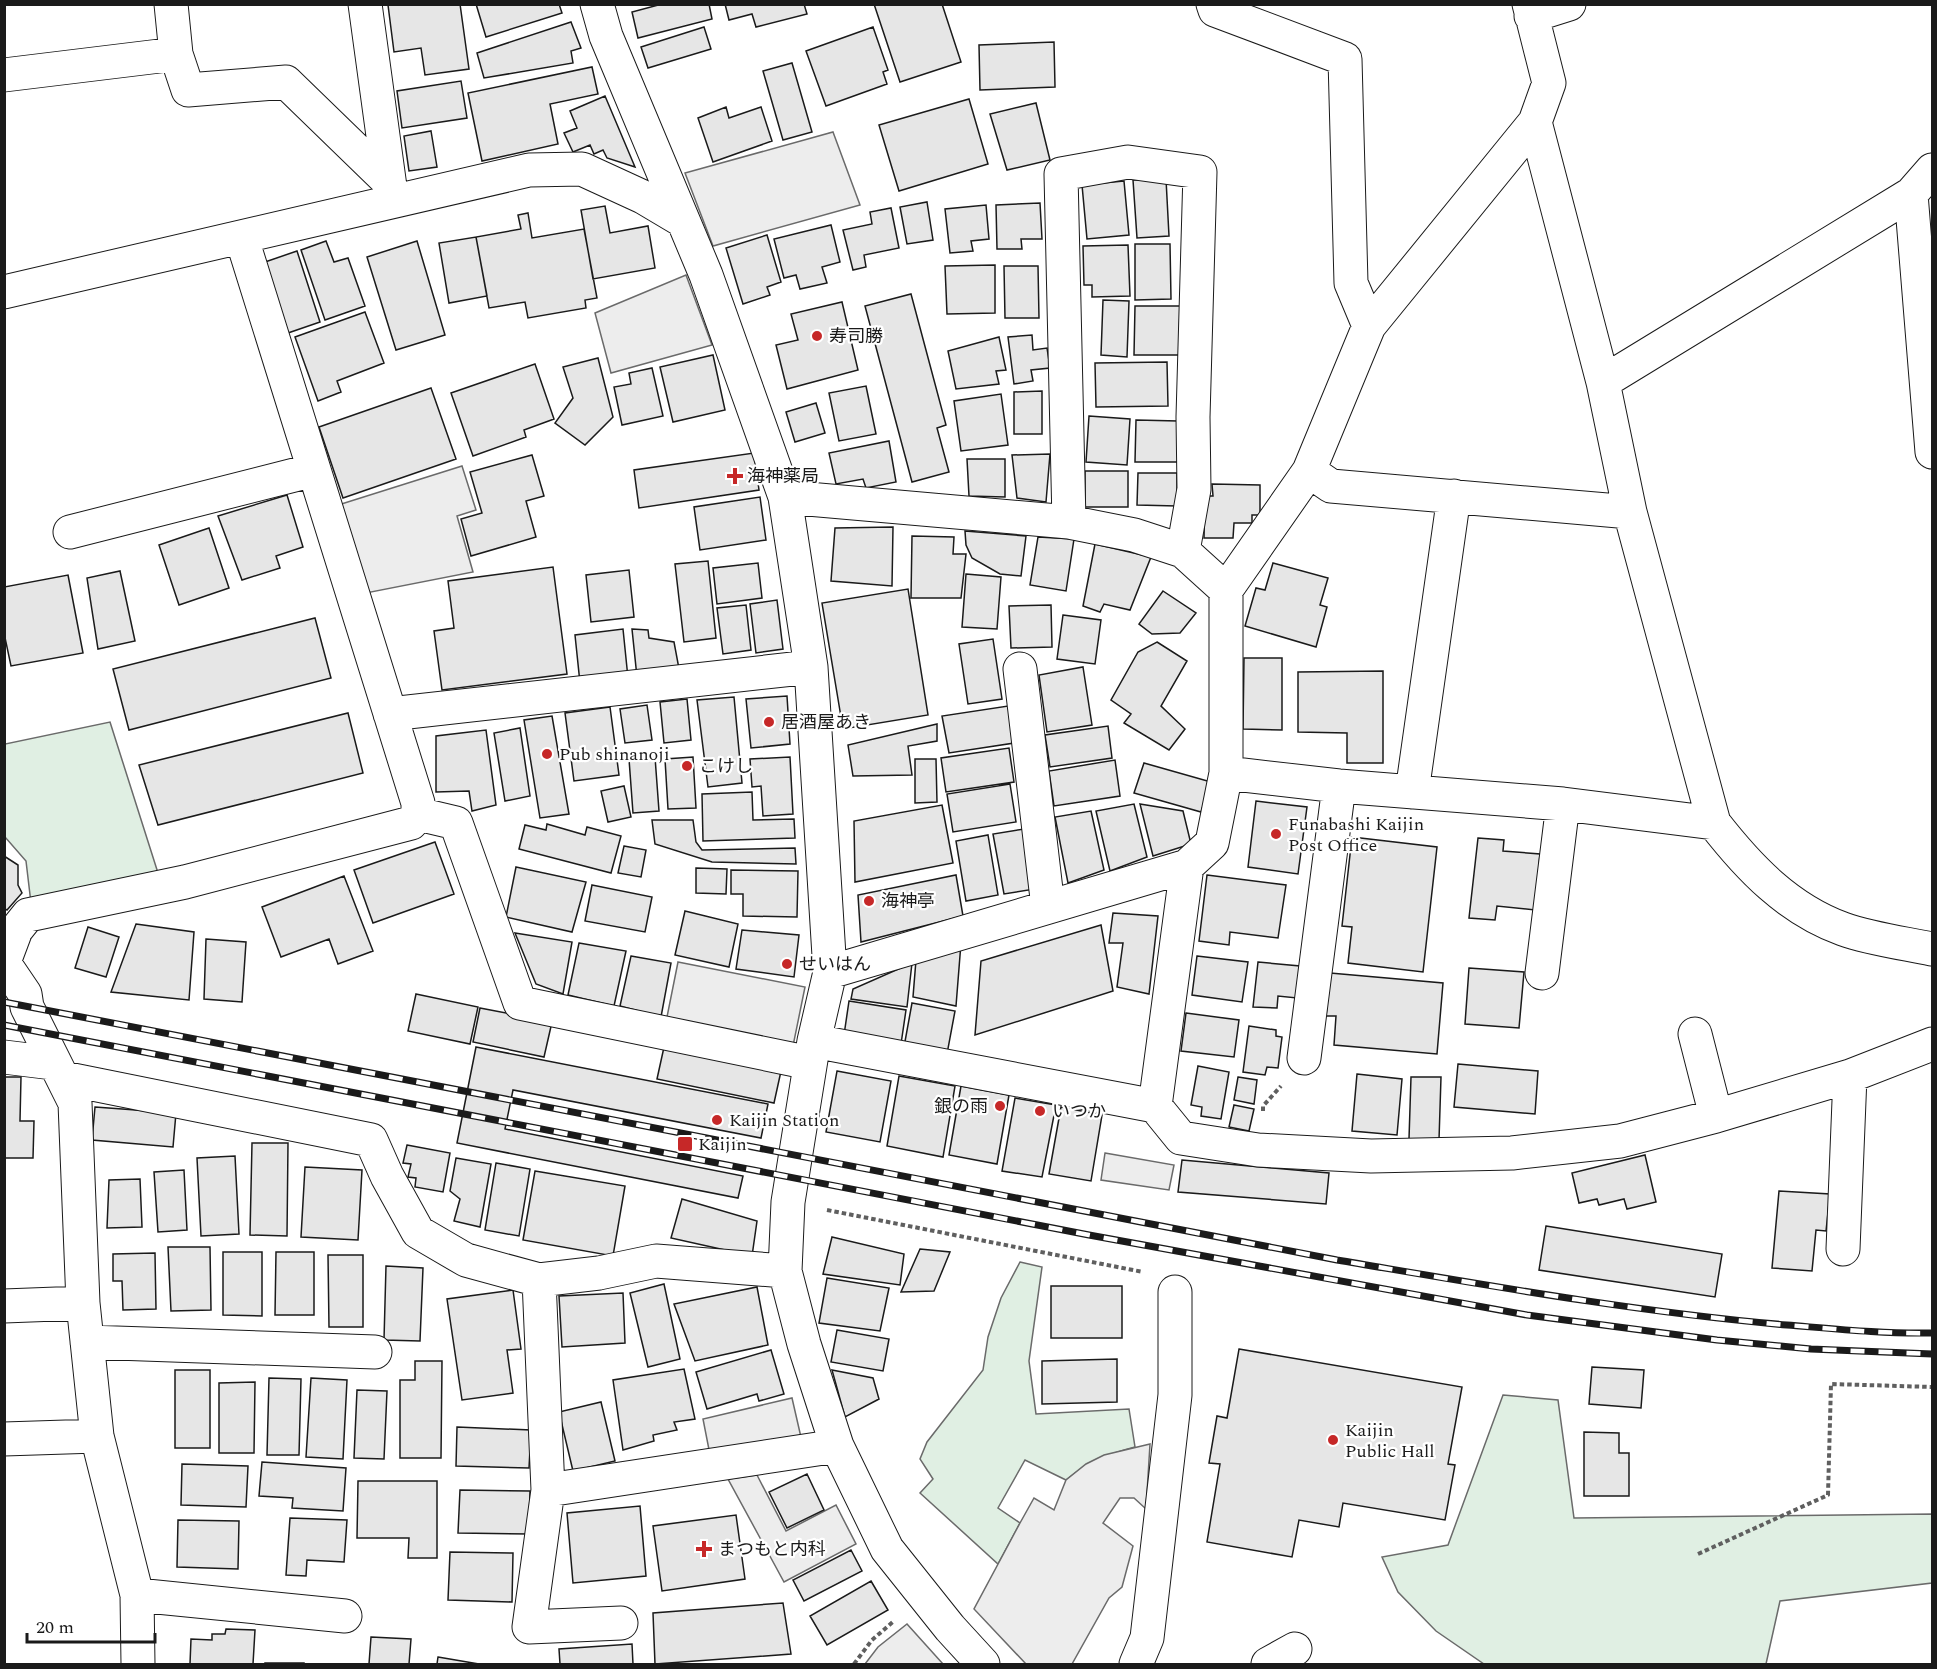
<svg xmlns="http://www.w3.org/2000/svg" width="1937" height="1669" font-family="Spectral,'Noto Sans JP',serif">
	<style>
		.green { fill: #e0efe3; stroke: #6a6a6a; stroke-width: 1.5 }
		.parking { fill: #ededed; stroke: #6a6a6a; stroke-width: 1.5 }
		.building { fill: #e6e6e6; stroke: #1a1a1a; stroke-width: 1.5 }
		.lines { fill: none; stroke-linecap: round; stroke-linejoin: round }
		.minor-casing { stroke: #1a1a1a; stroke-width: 35 }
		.path { stroke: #5f5f5f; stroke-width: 4; stroke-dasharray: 4.5 3; stroke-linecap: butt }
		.minor { stroke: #fff; stroke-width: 33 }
		.rail-casing { stroke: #1a1a1a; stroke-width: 7 }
		.rail { stroke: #fff; stroke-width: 4.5; stroke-dasharray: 14; stroke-linecap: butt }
		.poi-dot { fill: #c62828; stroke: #fff; stroke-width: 2 }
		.labels { text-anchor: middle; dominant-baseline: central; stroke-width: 4.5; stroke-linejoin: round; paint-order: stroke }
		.poi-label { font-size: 18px; fill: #1a1a1a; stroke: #fff; text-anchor: start }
	</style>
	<rect width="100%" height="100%" fill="#fff"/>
	<path class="green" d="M110 722 158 873 31 903 26 861 5 837V744Z
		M1020 1262 1042 1267 1029 1361 1036 1414 1129 1409 1135 1447C1108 1454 1088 1462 1066 1480L1025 1460 998 1508 1020 1523 998 1564 920 1493 933 1479 920 1459 927 1442 983 1370 988 1337 1001 1298Z
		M1503 1395 1558 1400 1574 1518 1932 1514V1583L1780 1601 1766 1664H1484L1436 1631 1398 1592 1382 1557 1448 1545Z"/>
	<path class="parking" d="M833 132 860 205 713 246 685 173Z
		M686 275 712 345 611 373 595 313Z
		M462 466 476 510 457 516 473 572 361 594 335 506Z
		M678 962 805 987 793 1046 666 1022Z
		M1105 1153 1174 1165 1169 1190 1101 1180Z
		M792 1398 803 1446 711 1460 703 1419Z
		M1150 1444 1146 1509 1134 1498H1120L1103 1523 1133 1546 1122 1587 1109 1598 1072 1664H1026L974 1609 1020 1523 1034 1498 1054 1510 1066 1480 1086 1464 1104 1455Z
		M757 1475 786 1531 836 1505 856 1544 784 1582 728 1479Z
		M907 1624 943 1664H865L878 1647Z"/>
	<path class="building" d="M460 4 469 69 425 75 421 48 394 52 388 5Z
		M476 4H559L562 13 486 37Z
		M662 4H709L712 19 638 38 632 12Z
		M725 4H804L807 14 756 27 752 14 729 20Z
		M874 4H942L961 62 900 82Z
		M571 22 581 48 571 51 573 63 484 78 477 53Z
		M704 27 711 49 648 68 641 47Z
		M873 27 888 70 883 72 887 84 826 106 806 51Z
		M1054 42 1055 87 980 90 979 45Z
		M792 63 812 132 783 140 763 71Z
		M592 67 598 94 550 104 558 144 482 161 468 93Z
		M461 81 467 118 402 128 397 91Z
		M605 96 635 167 607 158 603 150 594 154 590 145 573 152 564 133 577 128 570 111Z
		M969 99 988 164 899 191 879 125Z
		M1036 103 1050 160 1007 170 990 114Z
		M726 107 729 118 761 107 772 141 713 162 698 118Z
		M431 131 437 167 409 171 404 136Z
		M1166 179 1169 236 1137 238 1133 180Z
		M1124 181 1129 235 1087 239 1082 185Z
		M927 202 933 240 907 244 900 207Z
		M1040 203 1042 239H1021L1022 249H997L996 205Z
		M986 205 989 239 971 241 973 251 950 253 945 209Z
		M605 206 610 233 648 226 655 268 593 279 581 210Z
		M891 208 899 248 864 255 866 267 853 270 843 230 872 224 870 212Z
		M528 213 532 238 584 229 597 298 585 300 586 308 528 318 525 302 489 308 476 237 521 229 518 215Z
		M831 225 840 262 822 267 827 283 800 289 796 275 784 278 774 239Z
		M767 235 781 282 767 287 770 295 743 304 726 248Z
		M476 237 487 296 449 303 439 243Z
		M326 241 334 262 348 258 365 306 325 320 301 250Z
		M417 241 445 335 396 350 367 257Z
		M1135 244H1170L1171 299 1135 300Z
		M1128 245 1130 296 1092 297V285H1084L1083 246Z
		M297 251 320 322 288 333 265 262Z
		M995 265V313L947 314 945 266Z
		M1004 266H1038L1039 318H1005Z
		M911 294 946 425 937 428 949 472 912 482 865 306Z
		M1103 300 1129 301 1127 357 1101 355Z
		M842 302 858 370 787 389 776 345 798 340 791 314Z
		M1135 306H1180L1179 355H1134Z
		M365 312 384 363 337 381 341 392 318 401 295 337Z
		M1032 335 1033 350 1047 348 1050 368 1031 370 1033 381 1014 384 1008 337Z
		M999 337 1006 370 996 371 999 384 956 389 948 351Z
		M713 355 725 410 673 422 660 367Z
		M598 358 613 417 585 445 555 423 573 398 563 367Z
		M1167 362 1168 406 1096 407 1095 363Z
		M535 364 554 419 524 430 526 437 473 456 451 393Z
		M652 368 663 416 622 425 614 387 631 384 629 373Z
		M866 386 876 434 839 441 829 393Z
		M431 388 456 459 343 498 319 427Z
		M1042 391V434H1014V392Z
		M1001 394 1008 445 961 451 954 401Z
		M816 403 825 433 795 442 786 412Z
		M1089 416 1130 419 1127 465 1086 462Z
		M1136 420 1178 421V462H1135Z
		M889 441 896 482 866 488 863 479 836 484 829 453Z
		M754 453 759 490 639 508 634 470Z
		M1050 454 1046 502 1017 498 1012 455Z
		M532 455 544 496 526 501 536 537 471 556 461 519 482 513 470 472Z
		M967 459H1005V497L969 496Z
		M1085 471H1128V507H1085Z
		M1138 473H1177V506L1137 505Z
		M1212 484 1260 485V515H1252V523H1234L1233 538H1204L1205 496H1213Z
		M287 495 303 547 276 556 280 568 242 580 218 516Z
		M760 497 766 540 700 550 694 507Z
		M893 527 892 586 831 581 835 528Z
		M209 528 229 588 179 605 159 545Z
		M965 531 1026 536 1021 576 1000 574 972 558 966 545Z
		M912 536 954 537 953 554H966L961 598H911Z
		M1038 537 1074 539 1066 591 1030 585Z
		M1095 544 1151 557 1130 610 1104 604 1100 612 1083 606Z
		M708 561 716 638 684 642 675 564Z
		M758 563 762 598 717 604 713 568Z
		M1273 563 1328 578 1320 605 1327 607 1316 647 1245 626 1256 588 1265 590Z
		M553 567 567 674 442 690 434 631 454 628 448 581Z
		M629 570 634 617 591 622 586 575Z
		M120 571 135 641 98 649 87 578Z
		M966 574 1001 577 997 629 962 627Z
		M68 575 83 653 11 666 4 633V587Z
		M908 589 928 715 843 729 822 603Z
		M1163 591 1196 613 1180 633 1152 634 1139 624Z
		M777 600 783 649 756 653 750 604Z
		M746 605 751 650 723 654 717 608Z
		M1051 605 1052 647 1011 648 1009 606Z
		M1063 615 1101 620 1095 664 1057 659Z
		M315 618 331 678 129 730 113 669Z
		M623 629 628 678 580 683 575 635Z
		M632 629 648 630 649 638 674 642 680 674 637 677Z
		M993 639 1002 699 968 704 959 644Z
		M1157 642 1187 661 1161 706 1185 729 1169 750 1124 723 1131 714 1111 700 1138 652Z
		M1244 658H1282V730L1243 729Z
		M1083 667 1092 725 1047 732 1039 675Z
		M1383 671V763H1347V733L1298 732V672Z
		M787 696 790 744 751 748 746 699Z
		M734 697 742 783 708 787 697 700Z
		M687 699 691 740 664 743 660 702Z
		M647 705 652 740 625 743 620 709Z
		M1008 706 1014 743 949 753 942 716Z
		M610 707 619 775 574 781 565 713Z
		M348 713 363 773 158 825 139 765Z
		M552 716 569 814 540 818 524 720Z
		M937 724V741L908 746 912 775 853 776 848 745Z
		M1108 726 1112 758 1050 767 1045 735Z
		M520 728 530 796 505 801 494 733Z
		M486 730 496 805 472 811 469 791 436 792V736Z
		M1009 748 1014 782 946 792 941 758Z
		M655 757 659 811 633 813 629 759Z
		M693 757 696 808 668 809 665 759Z
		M790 757 793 814 763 816 761 786 752 787 750 759Z
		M915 759H936L937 802 915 803Z
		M1115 760 1120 796 1054 806 1049 771Z
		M1144 763 1211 782 1201 812 1134 793Z
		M1010 784 1016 822 953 832 947 794Z
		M624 786 631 817 608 822 601 791Z
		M752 792 753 820 794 819 795 838 703 841 702 794Z
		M1256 801 1307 807 1298 874 1248 867Z
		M1134 804 1147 857 1110 871 1096 811Z
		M1140 804 1183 811 1191 844 1153 856Z
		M942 805 953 863 855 882 854 821Z
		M1091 811 1104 870 1068 883 1055 817Z
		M652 820H693L696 842 702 850 795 848 796 864 712 862 655 844Z
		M547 824 585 835 587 827 621 836 611 873 519 849 525 825 546 830Z
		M1024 829 1035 889 1004 894 993 834Z
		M988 835 998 895 966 901 956 841Z
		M1352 837 1437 847 1423 972 1348 963 1352 927 1342 926Z
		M1478 838 1504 840 1503 851 1540 854 1535 910 1497 906 1495 920 1469 918Z
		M435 842 454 894 373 923 354 870Z
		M624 846 646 850 641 877 618 873Z
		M4 856 18 865V885L22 893 7 910 4 908Z
		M516 867 586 882 572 932 506 917Z
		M696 868 727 869 726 894 696 893Z
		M731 870 798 871 797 917 743 916V894H731Z
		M956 875 963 916 861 942 858 895Z
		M1207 875 1286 885 1278 938 1230 932 1229 945 1199 941Z
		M344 876 373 951 338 964 329 939 281 957 262 907Z
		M592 885 652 897 645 932 585 921Z
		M685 911 738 924 729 967 675 955Z
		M1113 913 1158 916 1149 994 1117 987 1123 943H1109Z
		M136 924 194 932 189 1000 111 992Z
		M1101 925 1113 991 975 1035 981 961Z
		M88 927 119 937 106 977 75 968Z
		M742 930 799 935 794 977 736 969Z
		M515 933 572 942 563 994 536 984Z
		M206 939 246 942 242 1002 204 999Z
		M579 943 626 951 614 1006 568 995Z
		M961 943 956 1006 913 997 916 960Z
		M631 956 671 963 661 1017 620 1006Z
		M1197 956 1248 962 1242 1002 1192 995Z
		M1258 962 1300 966 1297 998 1278 996 1277 1008 1253 1007Z
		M912 963 907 1007 851 999 853 989Z
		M1469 968 1524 972 1519 1028 1465 1024Z
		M1330 973 1443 983 1437 1054 1334 1045 1336 1016H1326Z
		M416 994 478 1007 470 1044 408 1031Z
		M849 1001 906 1010 901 1044 844 1035Z
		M912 1003 955 1011 947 1054 904 1047Z
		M480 1008 552 1022 544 1057 473 1042Z
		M1186 1013 1239 1020 1234 1057 1181 1051Z
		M1249 1026 1276 1030V1036L1282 1037 1278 1068 1267 1067 1265 1075 1243 1072Z
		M666 1038 783 1062 774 1103 657 1079Z
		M476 1047 768 1104 761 1138 513 1090 505 1129 743 1176 738 1198 457 1143Z
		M1458 1064 1538 1071 1535 1114 1454 1107Z
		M1198 1066 1229 1072 1221 1119 1201 1116 1202 1107 1191 1105Z
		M837 1071 891 1081 880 1142 826 1132Z
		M1357 1074 1402 1079 1397 1135 1352 1131Z
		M899 1076 955 1086 943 1157 887 1146Z
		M4 1077H21L20 1121H34L33 1158H4Z
		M1238 1077 1257 1080 1254 1104 1234 1100Z
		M1411 1077H1441L1439 1140 1409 1139Z
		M961 1086 1009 1095 997 1164 949 1155Z
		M1015 1098 1056 1105 1042 1177 1002 1171Z
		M1234 1105 1254 1109 1249 1131 1229 1127Z
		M95 1107 176 1113 173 1147 92 1140Z
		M1061 1107 1102 1115 1091 1181 1049 1174Z
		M252 1143H288L287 1236 250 1235Z
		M407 1145 450 1153 443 1192 415 1187 416 1178 408 1177 411 1164 403 1163Z
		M1645 1155 1656 1202 1627 1209 1624 1199 1599 1205 1597 1199 1579 1203 1572 1173Z
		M235 1156 239 1234 201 1236 197 1158Z
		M456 1158 491 1164 480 1227 454 1221 460 1199 450 1191Z
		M1182 1160 1329 1173 1326 1204 1178 1192Z
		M496 1163 530 1169 519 1236 485 1230Z
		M305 1167 362 1170 358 1240 301 1237Z
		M184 1170 187 1230 158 1232 154 1172Z
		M535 1171 625 1186 613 1256 523 1240Z
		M140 1179 142 1227 107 1228 109 1180Z
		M1779 1191 1830 1194 1826 1231 1816 1230 1812 1271 1772 1268Z
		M682 1199 757 1221 752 1256 671 1238Z
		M1546 1226 1722 1254 1715 1297 1539 1270Z
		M832 1237 904 1254 900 1285 823 1274Z
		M168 1247H210L211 1310 171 1311Z
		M920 1249 950 1252 934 1291 901 1292Z
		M223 1252H262V1316L223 1315Z
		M276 1252H314V1315H275Z
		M155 1253 156 1309 123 1310 122 1281H113V1254Z
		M328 1255H363V1327H329Z
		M386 1266 423 1268 420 1341 384 1340Z
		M827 1278 889 1288 880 1331 819 1323Z
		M664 1284 680 1359 648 1367 630 1293Z
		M1051 1286H1122V1338H1051Z
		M757 1287 768 1345 695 1361 674 1304Z
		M513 1290 521 1349 507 1350 513 1393 462 1400 447 1299Z
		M623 1293 625 1343 562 1347 559 1296Z
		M837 1330 889 1339 883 1371 831 1362Z
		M1239 1349 1462 1387 1448 1464 1455 1465 1445 1520 1343 1503 1339 1527 1299 1520 1292 1557 1207 1542 1220 1464 1209 1463 1217 1416 1227 1418Z
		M771 1350 784 1394 759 1401 757 1394 707 1409 696 1372Z
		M1117 1359V1402L1042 1404V1361Z
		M415 1361H442L441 1458H400V1380H415Z
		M1592 1367 1644 1370 1641 1408 1589 1404Z
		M684 1369 695 1419 674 1422 677 1430 653 1435 654 1441 623 1450 613 1380Z
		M175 1370H210V1448H175Z
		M832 1370 873 1378 879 1399 845 1417Z
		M269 1378 301 1379 299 1455H267Z
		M311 1378 347 1380 343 1459 306 1457Z
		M255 1382 254 1453H219V1383Z
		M357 1390 387 1391 384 1459 354 1458Z
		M601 1402 615 1461 573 1471 559 1412Z
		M457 1427 531 1430 529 1468 456 1466Z
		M1584 1432 1619 1433V1453H1629V1496H1584Z
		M262 1462 346 1468 343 1511 292 1508 293 1498 259 1496Z
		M182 1464 248 1466 246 1507 181 1505Z
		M807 1474 824 1510 787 1528 769 1492Z
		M358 1481H437V1558H408L409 1538H357Z
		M460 1490 530 1491 529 1534 458 1533Z
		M640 1506 646 1576 573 1583 567 1513Z
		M736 1515 745 1579 662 1591 653 1526Z
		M290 1518 347 1520 344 1562 307 1560 306 1576 286 1575Z
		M178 1520 239 1521 238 1569 177 1567Z
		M851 1550 862 1571 804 1601 793 1580Z
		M450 1552 513 1553 512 1602 448 1600Z
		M871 1581 888 1610 827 1645 810 1616Z
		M783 1603 791 1654 655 1664 653 1613Z
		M226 1629 255 1630 253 1664H190L191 1639 212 1640V1634H225Z
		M371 1637 411 1639 409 1664H369Z
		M632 1644 633 1664H560L559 1649Z
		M438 1657 479 1664H437Z
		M265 1663H304V1664H265Z"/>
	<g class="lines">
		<g class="minor-casing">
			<path id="minor" d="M171 4 176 54
				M365 4 390 187
				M597 4 606 36 706 275 785 497 811 667 830 972 814 1041 788 1202 785 1271 804 1344 837 1446 887 1549 950 1628 983 1664
				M1213 4 1215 10 1345 59 1351 283 1369 326
				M1529 4 1549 83 1535 122 1603 382 1630 512 1714 823C1749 868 1788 909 1843 929 1871 939 1903 943 1932 949
				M1531 16 1569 4
				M4 75 176 54 188 90 286 82 388 181
				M1911 194 1932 452
				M4 292 529 170 582 169 643 197 680 219
				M1603 382 1911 194 1932 170
				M1309 471 1331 486 1630 512
				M785 497 1069 522 1134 535 1183 551 1226 590V773L1212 843 1187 866 830 972
				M1069 522 1061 174 1128 162 1200 172 1193 417 1194 489 1183 551
				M70 532 314 470
				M1226 590 1309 471 1369 326 1535 122
				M1020 669 1048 907
				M390 714 811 667
				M1226 773 1339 786 1563 804 1714 823
				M1412 792 1454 496
				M418 814 456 823 520 1003 810 1063
				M4 962 16 930 28 915 185 882 411 823 418 814V803L242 239
				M4 963 25 994 27 1007 75 1103 83 1303 97 1436 137 1595 138 1664
				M1542 973 1563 804
				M1695 1034 1716 1116
				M814 1041 1155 1106 1181 1138 1258 1150 1371 1156 1512 1153 1620 1141 1716 1116 1850 1076 1932 1044
				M4 1057 53 1063
				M1304 1058 1339 786
				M63 1078 371 1140 387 1176 418 1232 466 1260 539 1280 599 1273 656 1261 785 1271
				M1155 1106 1187 866
				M1843 1249 1850 1076
				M539 1280 548 1490 529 1627 621 1623
				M4 1306 83 1303
				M87 1342 375 1352
				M4 1439 97 1436
				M548 1490 837 1446
				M137 1595 345 1616
				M1136 1664 1147 1638 1175 1395V1292
				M1268 1664 1295 1649"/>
		</g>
		<path class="path" d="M1263 1111V1106L1281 1086
			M827 1210 1143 1272
			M1698 1554 1828 1495 1831 1384 1932 1387
			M854 1664 872 1640 894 1621"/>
		<use href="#minor" class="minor"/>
		<g class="rail-casing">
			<path id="rail" d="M4 1002 1337 1260C1486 1285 1636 1312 1787 1325 1836 1329 1884 1334 1932 1333
				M4 1025 1089 1235 1527 1315 1717 1340 1811 1349 1932 1354"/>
		</g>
		<use href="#rail" class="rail"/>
	</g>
	<g class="poi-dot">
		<circle cx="817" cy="336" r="6"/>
		<path d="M732 467h6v6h6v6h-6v6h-6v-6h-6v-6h6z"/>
		<circle cx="769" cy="722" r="6"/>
		<circle cx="547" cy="754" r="6"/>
		<circle cx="687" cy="766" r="6"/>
		<circle cx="1276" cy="834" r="6"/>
		<circle cx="869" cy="901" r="6"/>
		<circle cx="787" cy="964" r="6"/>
		<circle cx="1000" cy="1106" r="6"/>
		<circle cx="1040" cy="1111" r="6"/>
		<circle cx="717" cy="1120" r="6"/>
		<rect x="677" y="1136" width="16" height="16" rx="3"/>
		<circle cx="1333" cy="1440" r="6"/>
		<path d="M701 1540h6v6h6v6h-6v6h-6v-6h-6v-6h6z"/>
	</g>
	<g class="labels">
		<g class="poi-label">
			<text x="829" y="336">寿司勝</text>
			<text x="747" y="476">海神薬局</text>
			<text x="781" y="722">居酒屋あき</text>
			<text x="559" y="754">Pub shinanoji</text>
			<text x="699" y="766">こけし</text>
			<text x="1288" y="824">Funabashi Kaijin<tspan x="1288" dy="21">Post Office</tspan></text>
			<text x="881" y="901">海神亭</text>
			<text x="799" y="964">せいはん</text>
			<text x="988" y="1106" text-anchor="end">銀の雨</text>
			<text x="1052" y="1111">いつか</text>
			<text x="729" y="1120">Kaijin Station</text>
			<text x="698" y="1144">Kaijin</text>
			<text x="1345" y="1430">Kaijin<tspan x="1345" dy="21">Public Hall</tspan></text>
			<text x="718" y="1549">まつもと内科</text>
		</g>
	</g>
	<rect width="1937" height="1669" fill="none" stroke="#1a1a1a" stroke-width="12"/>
	<path d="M27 1633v9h128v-9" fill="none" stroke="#1a1a1a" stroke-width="3"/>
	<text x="36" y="1633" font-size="18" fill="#1a1a1a" stroke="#ffffff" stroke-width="4.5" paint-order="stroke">20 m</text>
</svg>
